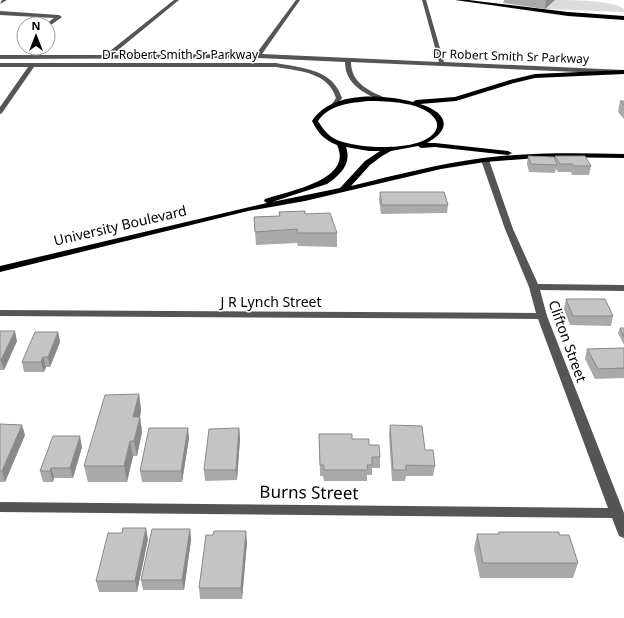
<svg xmlns="http://www.w3.org/2000/svg" width="624" height="618" font-family="'Noto Sans',sans-serif">
	<style>
		.green { fill: #dcdcdc }
		.lines { fill: none; stroke-linecap: round; stroke-linejoin: round }
		.minor { fill: #555; fill-rule: evenodd }
		.major { fill: #000; fill-rule: evenodd }
		.wall { fill: #a9a9a9 }
		.shaded-wall { fill: #898989 }
		.building { fill: #c4c4c4; stroke: #898989 }
		.labels { text-anchor: middle; dominant-baseline: central; stroke-width: 3; stroke-linejoin: round; paint-order: stroke }
		.far-street-label { font-size: 12px; fill: #000; stroke: #fff }
		.street-label { font-size: 14px; fill: #000; stroke: #fff }
		.near-street-label { font-size: 17px; fill: #000; stroke: #fff }
	</style>
	<rect width="100%" height="100%" fill="#fff"/>
	<path class="green" d="M555 0C573 0 611 0 624 9V12L545 9Z"/>
	<g class="lines">
		<path class="minor" d="M2 0H7L0 4Z
			M174 0H179L112 55 256 54 296 0H300L262 54 439 62 422 0H426L444 62 624 70V74L351 62C351 83 369 91 386 98V100L384 101C365 95 345 84 345 62L258 58 0 59V55H105Z
			M0 11 59 15 62 17 48 27V24H46L54 18 0 15Z
			M0 63H276C302 68 333 69 342 98L337 105H333L332 104 336 98C328 72 299 71 276 67H34L2 113 0 114V107L28 67H0Z
			M482 158H485L489 160 513 229 538 284 624 285V291L540 290 547 316 624 513V538L619 536 612 518 0 512V502L608 508 538 319 0 316V310L536 313 529 287 505 229 481 160Z"/>
		<path class="major" d="M455 0H468L568 12 624 16V20L568 16Z
			M624 70V74L535 78 514 83 456 101 420 104C446 112 454 128 427 143H435L508 151 512 153 508 155 435 147 421 148 418 146 391 151 382 156 370 165 351 186C395 175 439 164 483 158 530 152 577 153 624 154V158L550 157 485 162 441 169 305 201 248 211 0 272V266L267 203 264 201 265 199C288 191 354 180 337 145 324 140 318 133 312 121 332 91 381 94 413 102L416 100 455 97 510 80 535 74ZM369 101C387 101 424 102 435 119 438 123 438 128 434 133 419 152 358 149 337 140 328 136 323 129 318 121 330 104 350 103 369 101ZM346 147 369 151H380L365 161 340 188 272 202 327 184C340 175 352 164 346 147Z"/>
	</g>
	<path class="wall" d="M504 0H555L545 9 503 3Z
		M620 101H624V119L618 112Z
		M528 156 555 159V156L591 166 589 175H572L571 172H558L556 169 555 173 529 172 527 164Z
		M380 192 448 205 447 213 381 214 379 200Z
		M279 212 305 214 337 233V247L298 246 297 243 256 245 254 217 279 216Z
		M566 299 613 316 611 326 570 325 564 309Z
		M620 328H624V345L618 333Z
		M0 331 17 341 4 370H0Z
		M58 332 60 342 50 367H46L44 372H24L22 362Z
		M624 348V378L595 379 585 359 587 349Z
		M139 394 141 410 140 417 142 432 137 456H133L127 482H88L84 466Z
		M0 424 25 435 5 482H0Z
		M390 425 425 450 435 466 433 476H406L405 481H392L389 435Z
		M239 428 240 439 237 480 205 481 204 470Z
		M319 434 369 445 380 457V468H372V475H367V481H324L323 476H320Z
		M189 438 182 482H142L140 471Z
		M82 447 73 478H54L53 482H43L40 471Z
		M190 529 191 540 184 590H143L141 580Z
		M499 532 559 535 578 563 573 578H480L474 549 477 534H498Z
		M148 539 137 592H99L96 581Z
		M247 542 242 599H200L199 588Z"/>
	<path class="shaded-wall" d="M546 0H555L545 9Z
		M15 331 17 341 4 370 1 360Z
		M58 332 60 342 50 367 48 357Z
		M43 357 46 367 44 372 41 362Z
		M139 394 141 410 140 417 142 432 137 456 134 441 133 417Z
		M22 425 25 435 5 482 2 471Z
		M188 428 189 438 182 482 181 471Z
		M239 428 240 439 237 480 236 470Z
		M80 436 82 447 73 478 70 468Z
		M130 441 133 456 127 482 124 466Z
		M51 468 54 478 53 482 50 471Z
		M146 528 148 539 137 592 135 581Z
		M190 529 191 540 184 590 182 580Z
		M246 531 247 542 242 599 241 588Z"/>
	<path class="building" d="M620 101H624V105Z
		M528 156 554 157 557 165 531 164Z
		M555 156H585L591 166H574L572 164H560Z
		M380 192H444L448 205H382Z
		M305 211V214L330 213 337 233H298L297 229 255 232 254 217 280 216 279 212Z
		M566 299H605L613 316H573Z
		M620 328H624V337Z
		M0 331H15L1 360H0Z
		M35 332H58L48 357H43L41 362H22Z
		M624 348V368L598 369 587 349Z
		M139 394 133 417H140L134 441H130L124 466H84L105 395Z
		M0 424 22 425 2 471H0Z
		M390 425 422 426 425 450H433L435 466 406 465V470H393Z
		M149 428H188L181 471H140Z
		M239 428 236 470H204L209 429Z
		M319 434H352V439H369V445H379L380 457H372V465H367L368 470H324V465H320Z
		M53 436H80L70 468H51L50 471H40Z
		M123 528H146L135 581H96L108 533H122Z
		M152 529H190L182 580H141Z
		M214 531H246L241 588H199L206 535H213Z
		M499 532H559V535H569L578 563H483L477 534H499Z"/>
	<g class="labels">
		<g class="far-street-label">
			<text x="180" y="54">Dr Robert Smith Sr Parkway</text>
			<text transform="translate(511 56) rotate(2)">Dr Robert Smith Sr Parkway</text>
		</g>
		<g class="street-label">
			<text transform="translate(120 225) rotate(-13)">University Boulevard</text>
			<text x="271" y="301">J R Lynch Street</text>
			<text transform="translate(568 341) rotate(70)">Clifton Street</text>
		</g>
		<g class="near-street-label">
			<text transform="translate(309 492) rotate(1)">Burns Street</text>
		</g>
	</g>
	<g transform="translate(36 36)"><circle r="19" fill="#ffffff" stroke="#999999"/>
	<path d="M0-3L7 15L0 10L-7 15Z" fill="#000000"/>
	<text y="-6" font-size="11" font-weight="bold" text-anchor="middle" fill="#000000">N</text>
	</g>
</svg>
